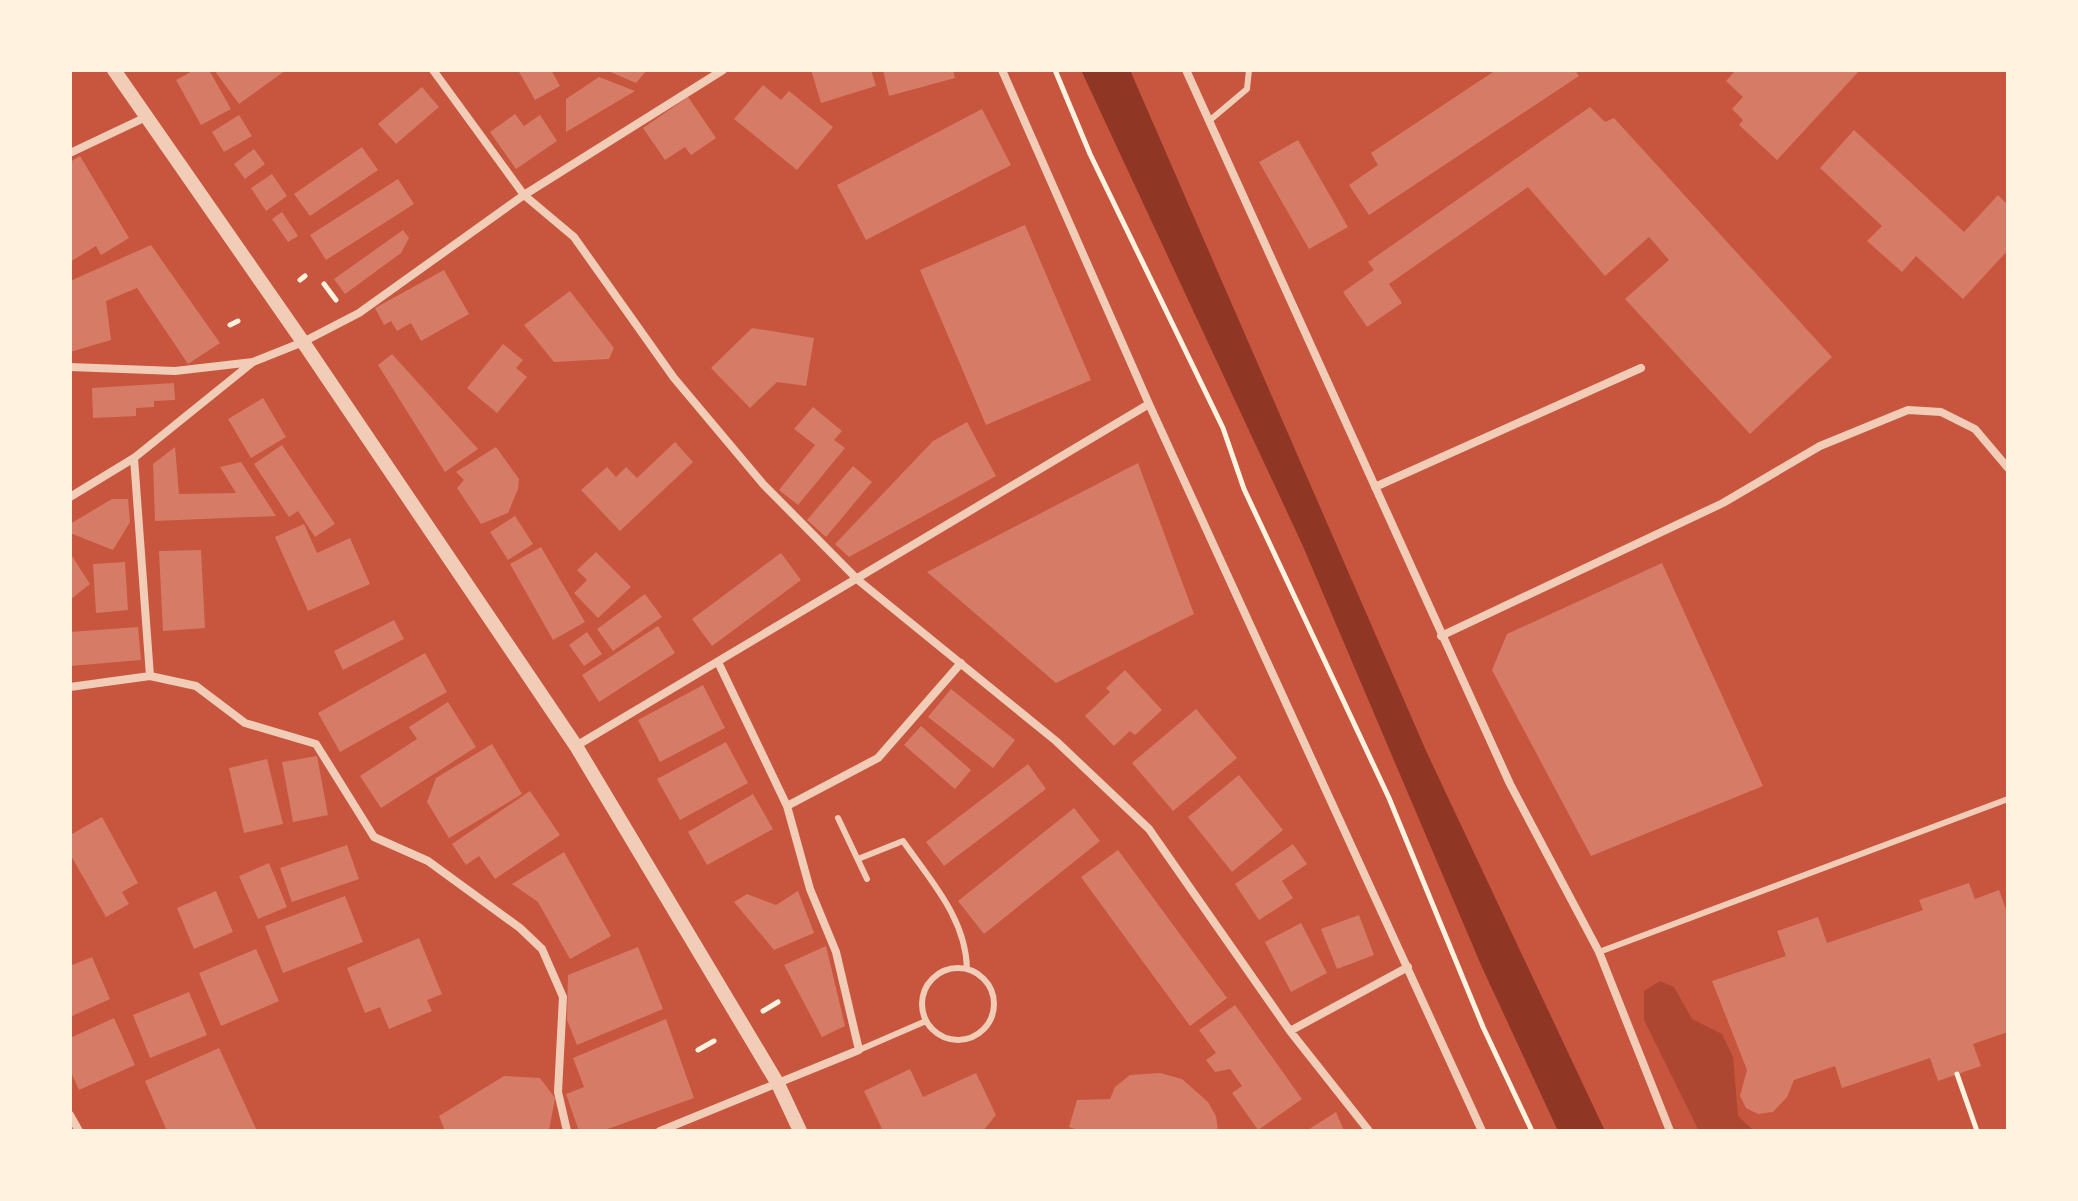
<svg xmlns="http://www.w3.org/2000/svg" width="2078" height="1201" font-family="'Roboto Condensed',sans-serif">
	<style>
		.green { fill: #ae4732 }
		.water { fill: #8f3625 }
		.building { fill: #d67c66 }
		.lines { fill: none; stroke-linecap: round; stroke-linejoin: round }
		.path { stroke: #fff3e0; stroke-width: 5 }
		.service { stroke: #f1ccb7; stroke-width: 6 }
		.minor { stroke: #f1ccb7; stroke-width: 8 }
		.tertiary { stroke: #f1ccb7; stroke-width: 14 }
	</style>
	<rect width="100%" height="100%" fill="#c8553d"/>
	<path class="green" d="M1660 981 1674 987 1692 1019 1722 1034 1733 1057 1738 1116 1754 1131H1699L1644 1020V991Z"/>
	<path class="water" d="M1081 70H1130L1427 753 1605 1131H1558L1481 965 1302 544Z"/>
	<path class="building" d="M194 70H209L231 109 201 125 176 80Z
		M214 70H286L239 104Z
		M518 70H551L560 86 535 100Z
		M606 70H647L636 83Z
		M811 70H871L876 86 821 103Z
		M883 70H953L955 78 889 96Z
		M1496 70H1575L1579 76 1369 215 1349 185 1378 165 1371 153Z
		M1736 70H1860L1777 160 1739 125 1743 120 1732 109 1743 97 1726 81Z
		M599 77 635 91 566 132V99Z
		M763 85 781 100 789 91 833 127 797 170 734 119Z
		M422 87 439 107 396 144 378 124Z
		M688 97 716 138 691 155 685 147 665 160 643 128Z
		M1590 107 1605 122 1614 118 1832 357 1750 434 1625 299 1669 260 1649 237 1605 276 1528 187 1389 284 1402 303 1367 327 1343 292 1374 270 1368 262Z
		M982 109 1011 165 866 240 837 185Z
		M515 114 524 126 540 115 557 141 516 169 490 132Z
		M239 115 252 136 224 152 212 132Z
		M1854 130 1964 232 1998 195 2008 205V250L1963 299 1916 256 1902 272 1867 241 1882 226 1820 168Z
		M1298 140 1348 227 1309 249 1259 162Z
		M362 147 378 170 310 216 294 194Z
		M254 149 265 164 245 179 234 164Z
		M80 156 129 238 101 255 96 246 70 262V162Z
		M272 174 287 196 266 211 251 188Z
		M398 179 414 204 326 260 310 235Z
		M282 212 298 236 288 242 272 219Z
		M1025 225 1091 380 986 425 920 270Z
		M403 230 409 238 401 253 345 294 334 279Z
		M151 245 220 343 188 364 137 288 106 301 111 340 70 352V281Z
		M444 270 469 314 421 341 411 323 397 331 391 321 384 325 375 308Z
		M570 291 614 348 609 359 554 362 524 325Z
		M752 328 814 338 806 386 777 382 750 408 711 368Z
		M503 344 523 360 516 368 527 377 497 413 467 388Z
		M392 354 478 449 445 472 378 365Z
		M174 383 175 400 154 401V407L136 408V416L93 418 92 388Z
		M263 398 286 437 251 458 228 419Z
		M813 407 842 431 834 440 845 448 798 505 779 490 815 445 794 429Z
		M967 422 996 476 849 557 835 544 933 441Z
		M675 442 693 462 620 531 581 490 607 467 616 477 626 467 637 478Z
		M282 445 335 524 315 537 298 511 289 517 254 464Z
		M175 447 179 494 236 493 220 467 241 462 276 516 155 521 153 464Z
		M496 447 519 479 518 489 508 513 481 524 457 488 464 480 456 472Z
		M1138 463 1194 614 1056 683 927 572Z
		M853 466 872 482 826 537 807 520Z
		M112 499H128L130 522 113 550 70 533V524Z
		M515 516 533 544 508 560 490 532Z
		M304 524 317 553 350 538 370 584 308 611 275 537Z
		M541 547 585 622 553 640 510 564Z
		M201 550 205 628 163 631 159 551Z
		M596 552 631 587 598 618 574 593 587 580 577 570Z
		M70 553 90 584 70 600Z
		M781 553 801 580 712 646 692 619Z
		M125 562 128 610 96 613 93 564Z
		M1662 563 1763 786 1591 856 1492 670 1507 634Z
		M645 594 662 617 613 651 597 629Z
		M394 620 404 639 343 670 334 651Z
		M658 626 675 653 599 702 582 675Z
		M138 627 141 660 70 666V632Z
		M587 632 602 654 584 666 569 645Z
		M425 653 447 692 340 752 318 713Z
		M1125 670 1162 710 1135 735 1130 731 1114 746 1085 716 1110 692 1106 688Z
		M703 685 725 728 660 762 638 720Z
		M951 689 1015 740 993 768 928 717Z
		M448 702 476 747 381 808 360 776 417 739 409 727Z
		M1196 709 1237 758 1173 811 1132 763Z
		M921 726 971 770 955 789 904 745Z
		M726 742 748 783 680 820 657 779Z
		M492 744 522 794 449 838 427 802 436 778Z
		M317 756 328 815 293 822 282 762Z
		M267 759 283 824 244 833 229 768Z
		M1028 764 1046 789 944 866 926 842Z
		M1239 775 1283 830 1232 872 1188 817Z
		M530 791 560 835 495 879 479 856 466 865 452 844Z
		M753 794 773 829 707 865 688 832Z
		M1074 808 1100 841 984 934 958 901Z
		M102 817 138 883 122 892 129 904 106 917 70 854V835Z
		M1293 844 1307 864 1282 881 1293 898 1259 920 1235 884Z
		M347 845 359 879 292 902 280 868Z
		M1118 850 1227 998 1190 1026 1081 877Z
		M564 852 611 936 570 959 538 902 512 884Z
		M269 863 287 907 258 919 239 876Z
		M1969 883 1975 899 1999 890 2008 915V1032L1973 1044 1981 1066 1938 1081 1930 1058 1842 1088 1835 1066 1794 1080 1787 1097 1773 1112 1758 1114 1746 1108 1740 1096 1747 1070 1712 981 1786 956 1777 931 1818 917 1827 943 1923 910 1919 900Z
		M216 891 233 932 194 949 177 908Z
		M798 891 814 933 774 950 734 902 747 894 776 905Z
		M345 896 363 942 283 973 265 926Z
		M1359 915 1374 955 1337 969 1321 929Z
		M1301 923 1327 973 1291 992 1265 942Z
		M419 938 442 994 427 1000 432 1011 389 1029 380 1007 365 1013 347 968Z
		M826 946 845 1026 822 1037 784 965Z
		M638 947 663 1009 577 1045 567 1020 568 975Z
		M256 949 279 1001 221 1026 199 973Z
		M92 957 110 999 70 1017V966Z
		M189 992 207 1035 150 1058 133 1015Z
		M1235 1005 1302 1099 1258 1130 1232 1093 1242 1086 1230 1069 1215 1072 1206 1060 1216 1053 1199 1030Z
		M114 1018 135 1065 79 1090 70 1070V1038Z
		M666 1019 694 1098 602 1131H579L566 1094 584 1087 573 1058Z
		M219 1048 257 1131H167L145 1081Z
		M910 1069 923 1097 976 1073 996 1115 983 1131H883L864 1091Z
		M1160 1073 1182 1079 1208 1102 1216 1116 1218 1131H1081L1069 1127 1077 1100 1110 1099 1115 1087 1130 1075Z
		M504 1076 540 1078 555 1098 549 1131H445L439 1116Z
		M1336 1112 1344 1131H1306Z"/>
	<g class="lines">
		<path class="path" d="M1055 70 1090 154 1223 428 1244 489 1389 798 1483 1027 1532 1131
			M300 280 305 276
			M324 284 336 300
			M230 325 238 321
			M763 1011 778 1002
			M698 1050 714 1041
			M1957 1074 1977 1131"/>
		<path class="service" d="M1209 121 1247 89 1249 70
			M838 818 867 879
			M858 859 903 841C930 880 966 918 967 969
			M1599 952 2008 799
			M922 1004a36 36 0 1 1 72 0a36 36 0 1 1-72 0Z
			M859 1050 926 1021"/>
		<path class="minor" d="M433 70 524 195 574 237 674 378 763 484 858 580 1056 741 1149 829 1290 1031 1369 1131
			M1002 70 1149 404 1482 1131
			M1186 70 1510 784 1599 952 1670 1131
			M70 153 144 118
			M70 367 175 371 253 362
			M134 458 150 676
			M1375 487 1641 368
			M70 497 134 458 253 362 303 342 359 313 524 195 723 70
			M1441 636 1723 503 1820 446 1908 410 1941 412 1975 429 2008 468
			M70 687 150 676 196 686 245 723 316 744 374 837 428 861 520 928 542 949 563 997 558 1092 567 1131
			M576 746 1149 404
			M787 806 878 758 961 663
			M1290 1031 1408 967
			M70 1115 79 1131
			M660 1131 859 1050 836 952 810 889 787 806 718 662"/>
		<path class="tertiary" d="M114 70 303 342 576 746 778 1084 800 1131"/>
	</g>
	<rect width="2078" height="1201" fill="none" stroke="#fff3e0" stroke-width="144"/>
</svg>
